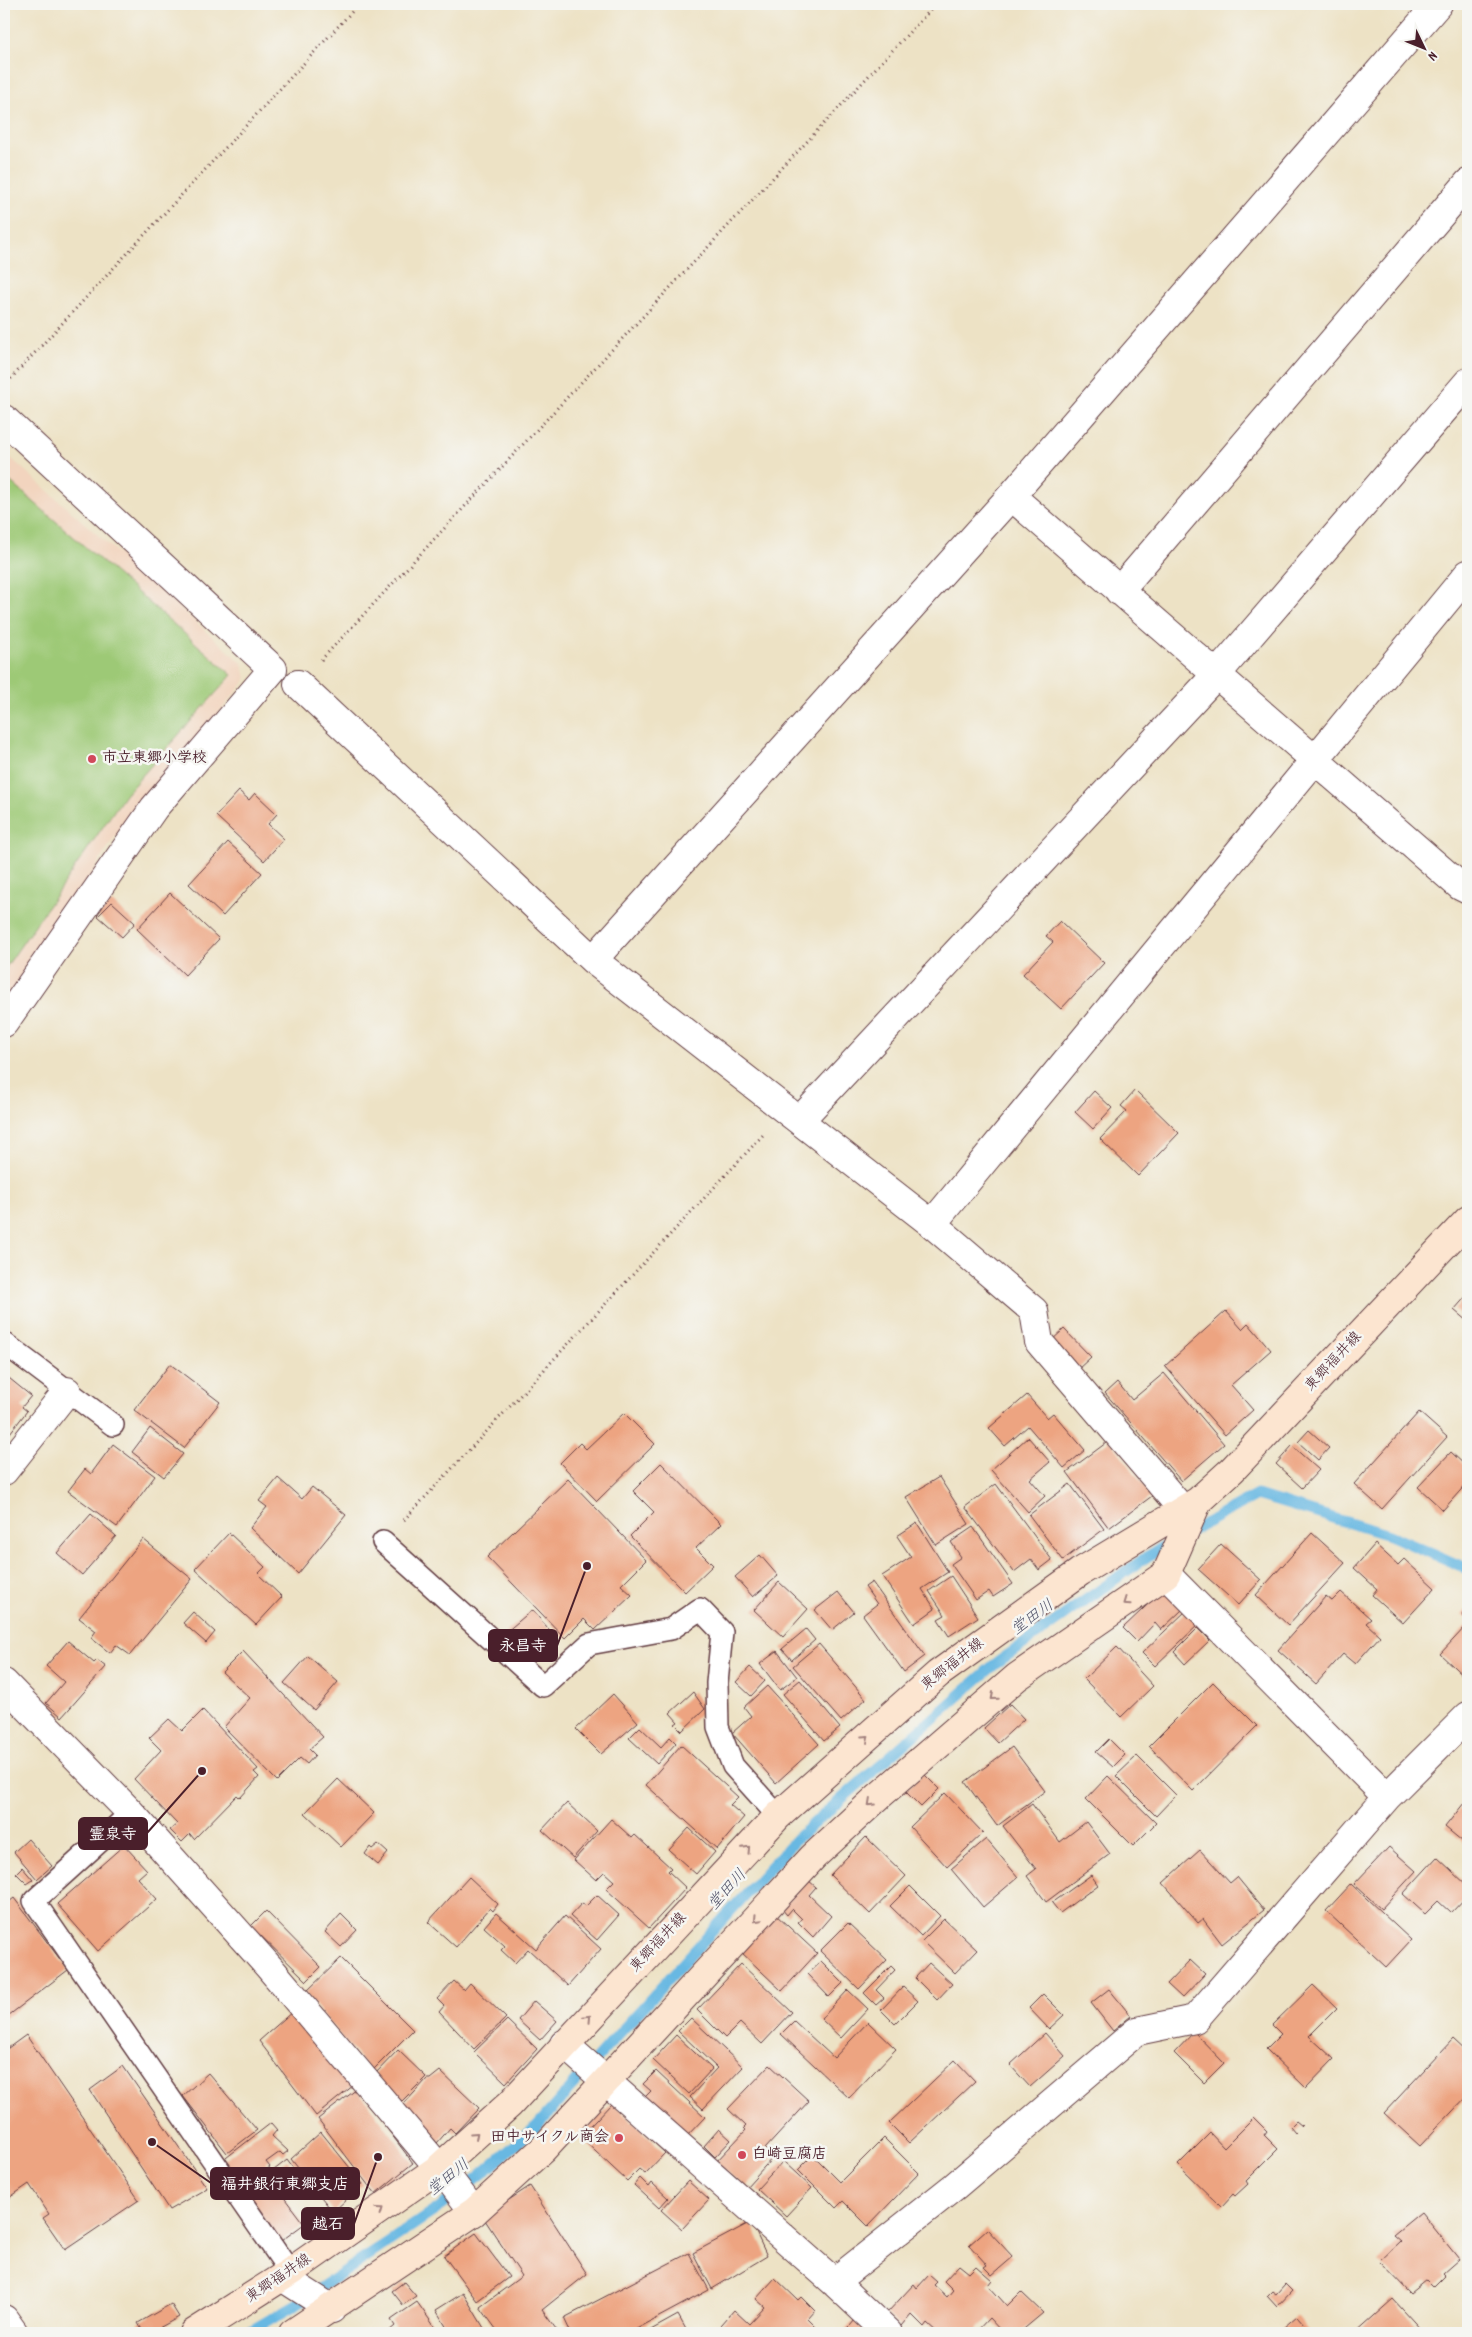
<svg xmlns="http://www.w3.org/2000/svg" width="1472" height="2337" font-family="Dekko,'Klee One',sans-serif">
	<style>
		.built { fill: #f2d4be }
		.green { fill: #9dc976; stroke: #747450 }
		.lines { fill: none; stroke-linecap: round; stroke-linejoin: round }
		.stream { stroke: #67b8e2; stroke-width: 11 }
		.building { fill: #eda481 }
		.lane-casing { stroke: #623c42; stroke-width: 24 }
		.street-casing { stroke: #623c42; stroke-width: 30 }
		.secondary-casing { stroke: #623c42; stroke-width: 30 }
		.path { stroke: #623c42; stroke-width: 3; stroke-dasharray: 1 4; stroke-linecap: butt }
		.lane { stroke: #fff; stroke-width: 21 }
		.street { stroke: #fff; stroke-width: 28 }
		.secondary { stroke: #fce5d0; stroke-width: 28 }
		.oneway { stroke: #a3827e }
		.poi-dot { fill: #d1495b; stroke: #f6f6f2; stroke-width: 2 }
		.labels { text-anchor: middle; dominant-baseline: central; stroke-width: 5; stroke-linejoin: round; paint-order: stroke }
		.poi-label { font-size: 15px; font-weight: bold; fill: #4a1f2b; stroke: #f6f6f2; text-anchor: start }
		.street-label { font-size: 15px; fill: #4a1f2b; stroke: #f6f6f2 }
		.water-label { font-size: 16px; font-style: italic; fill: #54556b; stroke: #f6f6f2 }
		.leader { fill: none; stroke: #4a1f2b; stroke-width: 2 }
		.callout-dot { fill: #4a1f2b; stroke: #f6f6f2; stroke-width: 2 }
		.callout { fill: #4a1f2b; stroke: #4a1f2b; stroke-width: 2 }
		.callout-label { font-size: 16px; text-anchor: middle; font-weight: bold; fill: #fff }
	</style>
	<rect width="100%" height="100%" fill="#f6f6f2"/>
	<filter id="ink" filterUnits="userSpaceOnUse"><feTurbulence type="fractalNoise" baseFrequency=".02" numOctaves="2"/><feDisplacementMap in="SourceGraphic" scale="10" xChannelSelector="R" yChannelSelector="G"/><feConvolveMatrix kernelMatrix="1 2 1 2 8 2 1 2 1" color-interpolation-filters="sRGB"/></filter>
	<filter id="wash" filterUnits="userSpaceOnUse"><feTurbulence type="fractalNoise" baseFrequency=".0096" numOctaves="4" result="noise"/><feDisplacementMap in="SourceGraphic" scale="20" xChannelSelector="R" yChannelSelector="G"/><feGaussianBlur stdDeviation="1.12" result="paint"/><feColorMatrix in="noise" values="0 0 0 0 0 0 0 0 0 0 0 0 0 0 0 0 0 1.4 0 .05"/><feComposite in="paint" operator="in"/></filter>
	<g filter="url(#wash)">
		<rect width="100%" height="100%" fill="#ede2c5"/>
		<path class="built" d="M4 452 243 664 246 680 114 838 4 1012Z"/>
		<path class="green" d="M4 476 232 675 125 795 4 970Z"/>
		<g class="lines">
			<path class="stream" d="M1190 1532 1257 1495 1389 1535 1468 1569
				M247 2333 295 2305 443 2205 482 2174 537 2126 606 2048 796 1839 994 1665 1148 1556 1176 1540"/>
		</g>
		<g id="blocks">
			<path class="building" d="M239 791 249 800 255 793 277 814 268 824 284 839 264 861 216 816Z
				M228 842 262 873 223 916 189 884Z
				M170 893 219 939 185 975 137 929Z
				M112 902 135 923 122 937 98 916Z
				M1060 921 1104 963 1061 1009 1023 974 1053 942 1046 936Z
				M1135 1090 1179 1133 1138 1176 1100 1139 1127 1111 1121 1106Z
				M1094 1091 1112 1108 1093 1129 1075 1112Z
				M1468 1294V1322L1454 1310Z
				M1226 1311 1242 1329 1248 1323 1271 1350 1231 1385 1253 1410 1225 1435 1165 1366Z
				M1064 1329 1091 1357 1077 1370 1050 1342Z
				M170 1364 220 1402 184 1448 134 1410Z
				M1164 1373 1224 1444 1181 1481 1105 1393 1117 1382 1132 1400Z
				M4 1374 31 1396 22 1407 27 1411 10 1433 4 1427Z
				M1027 1395 1047 1418 1053 1413 1085 1450 1064 1468 1028 1426 1005 1446 989 1428Z
				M1419 1412 1447 1437 1382 1509 1354 1484Z
				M624 1413 655 1444 597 1501 560 1463 580 1443 586 1449Z
				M150 1428 183 1454 164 1477 132 1452Z
				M1309 1430 1329 1448 1318 1460 1298 1442Z
				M1028 1437 1050 1462 1030 1479 1045 1496 1028 1512 991 1470Z
				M1110 1440 1152 1496 1109 1528 1067 1472Z
				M113 1444 155 1476 117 1527 68 1491 85 1469 91 1474Z
				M1292 1446 1319 1470 1302 1488 1276 1464Z
				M1451 1452 1468 1468V1482L1443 1510 1418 1487Z
				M661 1463 721 1524 696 1548 713 1565 685 1592 630 1536 654 1512 633 1491Z
				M939 1477 969 1524 936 1545 906 1497Z
				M278 1478 302 1499 312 1487 346 1515 298 1574 250 1528 267 1507 259 1501Z
				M568 1479 646 1560 621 1585 632 1595 595 1630 584 1619 565 1638 487 1557Z
				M996 1484 1052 1560 1039 1570 1031 1559 1014 1572 965 1507Z
				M1070 1484 1104 1529 1063 1560 1029 1515Z
				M91 1514 116 1536 82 1575 57 1553Z
				M917 1523 948 1572 922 1589 935 1609 914 1624 882 1576 911 1557 897 1536Z
				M973 1527 1013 1584 993 1597 989 1591 976 1600 951 1564 961 1557 951 1542Z
				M229 1533 265 1567 258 1574 282 1597 256 1625 195 1569Z
				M1312 1533 1345 1563 1288 1625 1256 1595Z
				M143 1539 192 1579 130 1655 116 1645 110 1653 91 1638 96 1631 79 1618Z
				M1221 1544 1261 1580 1238 1605 1198 1569Z
				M1375 1544 1398 1565 1404 1559 1435 1588 1403 1623 1372 1595 1377 1589 1354 1568Z
				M760 1555 778 1576 753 1597 735 1577Z
				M951 1576 978 1617 949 1636 938 1619 945 1615 929 1591Z
				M779 1582 808 1609 783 1637 754 1610Z
				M872 1582 925 1656 904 1672 863 1615 877 1604 865 1587Z
				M1164 1589 1183 1609 1161 1630 1155 1623 1137 1642 1123 1628Z
				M838 1592 854 1612 832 1630 815 1610Z
				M1341 1592 1371 1619 1366 1623 1380 1636 1355 1664 1343 1654 1316 1684 1278 1650 1326 1596 1332 1601Z
				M1468 1608V1620L1462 1615Z
				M532 1610 556 1637 530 1660 505 1633Z
				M1187 1610 1200 1623 1155 1666 1142 1653Z
				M193 1612 215 1632 206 1643 183 1623Z
				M1467 1625 1468 1626V1680L1440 1654Z
				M1198 1628 1210 1640 1185 1664 1174 1652Z
				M806 1629 815 1640 792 1660 782 1649Z
				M68 1641 94 1663 97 1660 106 1667 62 1717 46 1703 64 1682 46 1666Z
				M819 1644 866 1699 841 1721 793 1666Z
				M1117 1647 1153 1686 1121 1717 1084 1679Z
				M243 1651 323 1737 309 1749 315 1755 307 1764 300 1758 277 1781 224 1727 250 1698 222 1672Z
				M777 1651 797 1677 780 1690 760 1664Z
				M308 1656 338 1682 314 1710 284 1683Z
				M750 1667 765 1681 751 1696 736 1682Z
				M800 1680 840 1728 824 1741 783 1694Z
				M1213 1682 1257 1726 1193 1791 1149 1746Z
				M767 1686 819 1744 776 1783 732 1733 751 1716 744 1707Z
				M693 1692 705 1709 682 1731 675 1724 678 1722 670 1713Z
				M613 1694 638 1722 601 1754 576 1729Z
				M1010 1704 1024 1719 998 1743 984 1728Z
				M203 1710 258 1769 254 1772 259 1777 240 1798 237 1795 194 1839 190 1834 182 1842 170 1830 177 1824 134 1779 161 1750 149 1738 169 1719 182 1731Z
				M640 1727 661 1747 670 1737 676 1743 657 1764 629 1738Z
				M1109 1739 1125 1755 1113 1767 1096 1752Z
				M681 1745 738 1797 730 1805 744 1817 717 1849 646 1785Z
				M1012 1747 1045 1791 997 1826 965 1782Z
				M1137 1756 1176 1795 1156 1816 1116 1776Z
				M923 1773 939 1789 921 1807 905 1791Z
				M1108 1776 1156 1823 1133 1846 1086 1799Z
				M338 1779 374 1813 341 1847 305 1813Z
				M945 1793 983 1833 947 1867 910 1827Z
				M1468 1798V1846L1445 1827Z
				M567 1803 597 1831 573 1858 542 1830Z
				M1032 1804 1060 1842 1086 1822 1110 1854 1046 1902 1027 1876 1036 1869 1003 1826Z
				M611 1819 632 1838 635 1835 671 1868 668 1871 686 1888 649 1928 606 1889 614 1881 604 1872 596 1880 574 1860Z
				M689 1828 715 1852 696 1874 669 1850Z
				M866 1837 906 1876 870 1914 830 1875Z
				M28 1839 52 1866 37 1879 14 1852Z
				M986 1839 1018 1877 983 1907 951 1869Z
				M378 1844 388 1853 378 1865 365 1854 370 1847 372 1849Z
				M124 1845 147 1870 138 1878 157 1899 98 1951 57 1904Z
				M1389 1847 1416 1871 1381 1909 1354 1884Z
				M1200 1850 1230 1883 1237 1877 1264 1910 1222 1944 1203 1919 1198 1923 1163 1883Z
				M1437 1857 1468 1886V1895L1451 1913 1438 1901 1425 1914 1403 1894Z
				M22 1867 33 1880 27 1884 16 1873Z
				M1091 1875 1098 1885 1060 1913 1052 1903Z
				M469 1877 498 1904 493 1911 490 1908 456 1947 428 1922Z
				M808 1880 816 1887 809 1895 831 1916 813 1937 798 1922 802 1919 792 1909 787 1915 781 1908Z
				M1351 1884 1411 1940 1386 1967 1326 1911Z
				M910 1886 940 1916 921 1936 890 1906Z
				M597 1895 619 1915 597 1940 570 1916 582 1903 586 1906Z
				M14 1898 68 1970 4 2019V1906Z
				M266 1911 321 1967 307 1981 251 1926Z
				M496 1913 536 1949 565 1916 601 1949 568 1986 528 1949 515 1963 501 1950 505 1946 484 1927Z
				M341 1914 357 1930 341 1947 325 1932Z
				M775 1914 817 1953 782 1991 740 1951Z
				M944 1919 977 1950 955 1973 922 1941Z
				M848 1923 887 1960 859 1989 820 1951Z
				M341 1958 413 2030 371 2072 305 1993Z
				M1190 1960 1205 1974 1182 1998 1167 1984Z
				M821 1961 843 1983 829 1997 807 1974Z
				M929 1963 952 1984 937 2000 915 1978Z
				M741 1964 792 2012 762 2044 740 2023 725 2038 697 2010Z
				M891 1966 895 1970 876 1990 884 1998 876 2005 864 1993Z
				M454 1981 464 1990 470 1983 506 2018 474 2049 439 2012 444 2006 437 1999Z
				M1313 1985 1337 2008 1309 2036 1334 2059 1306 2088 1266 2049 1281 2034 1272 2025Z
				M903 1987 918 2001 895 2024 881 2010Z
				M1109 1989 1131 2016 1113 2031 1091 2003Z
				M848 1990 868 2009 841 2038 821 2019Z
				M1043 1994 1064 2015 1049 2029 1029 2008Z
				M534 2001 557 2021 540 2040 518 2020Z
				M293 2011 354 2085 316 2116 259 2041Z
				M691 2018 743 2067 703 2109 690 2097 717 2068 678 2031Z
				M507 2020 537 2049 506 2083 474 2052Z
				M794 2021 834 2058 868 2022 896 2049 849 2098 781 2034Z
				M1194 2032 1224 2063 1204 2083 1174 2053Z
				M1045 2033 1065 2056 1030 2087 1010 2065Z
				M26 2035 139 2200 65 2250 43 2218 49 2214 29 2184 6 2200 4 2196V2051Z
				M676 2035 712 2069 689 2094 653 2060Z
				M1453 2039 1468 2053V2095L1420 2146 1384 2113Z
				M398 2050 426 2077 402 2101 374 2075Z
				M955 2060 975 2081 909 2143 889 2123Z
				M770 2065 809 2101 765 2149 774 2156 746 2187 715 2163 746 2130 744 2128 746 2126 728 2109Z
				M123 2066 207 2188 169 2210 90 2090Z
				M440 2071 479 2108 455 2133 450 2128 437 2143 403 2105 427 2079H430Z
				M656 2071 705 2117 685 2138 643 2099 651 2091 643 2084Z
				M208 2073 257 2130 227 2153 183 2096Z
				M357 2089 413 2163 375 2194 318 2119Z
				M612 2103 665 2153 645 2174 639 2169 627 2181 580 2137Z
				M1254 2118 1267 2131 1264 2135 1278 2149 1246 2181 1248 2184 1235 2196 1233 2194 1221 2207 1178 2165 1210 2133 1224 2148Z
				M1296 2121 1302 2126 1295 2133 1290 2127Z
				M271 2123 277 2130 272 2136 288 2151 283 2155 280 2152 266 2162 270 2167 246 2187 222 2161Z
				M719 2129 731 2140 715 2157 704 2146Z
				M321 2132 363 2184 333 2212 291 2159Z
				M884 2138 919 2173 868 2226 843 2201 836 2208 798 2170 813 2155 840 2182Z
				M287 2160 305 2184 287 2197 269 2174Z
				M783 2161 812 2188 786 2216 757 2189Z
				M267 2175 304 2224 281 2241 244 2193Z
				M640 2178 649 2187 652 2183 668 2198 659 2208 634 2185Z
				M688 2181 709 2200 682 2229 661 2210Z
				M530 2186 587 2274 542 2310 559 2333H499L480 2307 522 2276 483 2217Z
				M1421 2212 1459 2259 1443 2273 1445 2275 1433 2287 1426 2280 1410 2293 1379 2261 1400 2241 1393 2235Z
				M751 2222 767 2256 712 2289 693 2253Z
				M987 2229 1013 2257 992 2275 984 2267 987 2265 969 2245Z
				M476 2233 509 2277 477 2301 444 2256Z
				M689 2253 709 2290 629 2333H571L564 2318Z
				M959 2265 969 2273 976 2266 992 2280 988 2285 1007 2306 1021 2292 1043 2313 1019 2333H1003L989 2318 975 2333H938L927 2323 924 2327 911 2314 901 2326 887 2313 914 2284 917 2288 929 2275 937 2282 934 2285 947 2297 953 2290 944 2281Z
				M775 2278 798 2300 801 2297 815 2311 808 2319 820 2331 817 2333H714L734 2310 749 2324 765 2307 756 2299Z
				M404 2282 416 2296 403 2305 392 2291Z
				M1285 2284 1292 2291 1277 2307 1267 2296 1272 2291 1276 2294Z
				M463 2293 487 2333H450L436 2310Z
				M1393 2299 1424 2333H1355Z
				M417 2302 439 2333H391L389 2331 395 2326 391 2320Z
				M171 2304 179 2317 150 2333H144L138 2323Z
				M678 2315 688 2333H651L649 2331Z
				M1297 2316 1312 2333H1277Z
				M855 2320 869 2333H844Z"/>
		</g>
	</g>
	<g filter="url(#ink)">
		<use href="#blocks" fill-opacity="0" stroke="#623c42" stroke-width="1"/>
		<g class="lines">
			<g class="lane-casing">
				<path id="lane" d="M4 1343 113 1425
					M383 1542 543 1686 589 1644 671 1629 700 1609 722 1632 717 1683 718 1727 733 1766 778 1816
					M131 1813 34 1901 290 2272"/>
			</g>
			<g class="street-casing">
				<path id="street" d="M4 419 273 669 154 808 4 1023
					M1011 496 1460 886 1468 890
					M1119 591 1468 183
					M298 684 593 960 932 1224 1034 1311 1039 1342 1183 1510
					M593 960 1011 496 1438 4
					M800 1120 1216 675 1468 382
					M932 1224 1468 574
					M4 1471 67 1391
					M1166 1574 1387 1797 1468 1716
					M4 1683 131 1813 269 1967 452 2183 474 2212
					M564 2044 834 2282 888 2333
					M282 2277 332 2309
					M834 2282 955 2186 1137 2031 1195 2019 1387 1797
					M4 2319 14 2333"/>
			</g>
			<g class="secondary-casing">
				<path id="secondary" d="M194 2333 290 2272 439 2168 510 2104 778 1816 938 1674 1080 1572 1198 1501 1232 1470 1468 1220
					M293 2333 474 2212 542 2150 813 1857 879 1796 1017 1677 1166 1574 1198 1501"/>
			</g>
			<path class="path" d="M4 386 359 4
				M321 660 936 4
				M404 1520 763 1135"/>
			<use href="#lane" class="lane"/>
			<use href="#street" class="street"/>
			<use href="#secondary" class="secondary"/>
		</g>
		<defs><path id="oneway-chevron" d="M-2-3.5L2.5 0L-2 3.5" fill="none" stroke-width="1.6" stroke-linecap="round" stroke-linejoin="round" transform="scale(1.25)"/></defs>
		<g class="oneway">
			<use href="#oneway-chevron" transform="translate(1126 1602) rotate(145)"/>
			<use href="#oneway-chevron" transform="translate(994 1697) rotate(139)"/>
			<use href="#oneway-chevron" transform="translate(866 1738) rotate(-42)"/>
			<use href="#oneway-chevron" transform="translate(871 1803) rotate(137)"/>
			<use href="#oneway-chevron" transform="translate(747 1849) rotate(-47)"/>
			<use href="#oneway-chevron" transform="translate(757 1919) rotate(133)"/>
			<use href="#oneway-chevron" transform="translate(588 2018) rotate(-47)"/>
			<use href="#oneway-chevron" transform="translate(475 2135) rotate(-42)"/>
			<use href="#oneway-chevron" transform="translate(380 2210) rotate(-36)"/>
		</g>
	</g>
	<g class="poi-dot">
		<circle cx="92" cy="759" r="5"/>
		<circle cx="619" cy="2138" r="5"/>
		<circle cx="742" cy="2155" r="5"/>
	</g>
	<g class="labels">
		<g class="poi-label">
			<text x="102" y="759">市立東郷小学校</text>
			<text x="609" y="2138" text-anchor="end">田中サイクル商会</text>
			<text x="752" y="2155">白崎豆腐店</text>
		</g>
		<g class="street-label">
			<text transform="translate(1334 1362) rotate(-47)">東郷福井線</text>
			<text transform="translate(953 1665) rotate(-38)">東郷福井線</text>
			<text transform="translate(659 1943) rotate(-47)">東郷福井線</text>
			<text transform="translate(279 2279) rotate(-34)">東郷福井線</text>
		</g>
		<g class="water-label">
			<text transform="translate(1033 1618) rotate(-36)">堂田川</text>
			<text transform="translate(728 1890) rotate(-48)">堂田川</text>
			<text transform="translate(449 2178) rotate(-39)">堂田川</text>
		</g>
	</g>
	<path class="leader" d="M587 1566L557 1646M202 1771L147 1833M152 2142L211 2183M378 2157L354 2224"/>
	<g class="callout-dot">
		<circle cx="587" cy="1566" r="5"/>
		<circle cx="202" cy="1771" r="5"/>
		<circle cx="152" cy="2142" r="5"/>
		<circle cx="378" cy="2157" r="5"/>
	</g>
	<g class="callout">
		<rect x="489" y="1630" width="68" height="31" rx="5"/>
		<rect x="79" y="1818" width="68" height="31" rx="5"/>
		<rect x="211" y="2168" width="148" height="31" rx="5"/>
		<rect x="302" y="2208" width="52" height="31" rx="5"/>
	</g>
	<g class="callout-label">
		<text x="523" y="1651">永昌寺</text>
		<text x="113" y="1839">霊泉寺</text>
		<text x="285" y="2189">福井銀行東郷支店</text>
		<text x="328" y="2229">越石</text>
	</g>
	<rect width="1472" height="2337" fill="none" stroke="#f6f6f2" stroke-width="20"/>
	<g transform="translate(1424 48) rotate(133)" stroke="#f6f6f2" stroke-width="4" paint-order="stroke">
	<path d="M0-4L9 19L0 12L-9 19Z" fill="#4a1f2b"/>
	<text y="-8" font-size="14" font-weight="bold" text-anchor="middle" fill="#4a1f2b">N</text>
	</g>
</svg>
